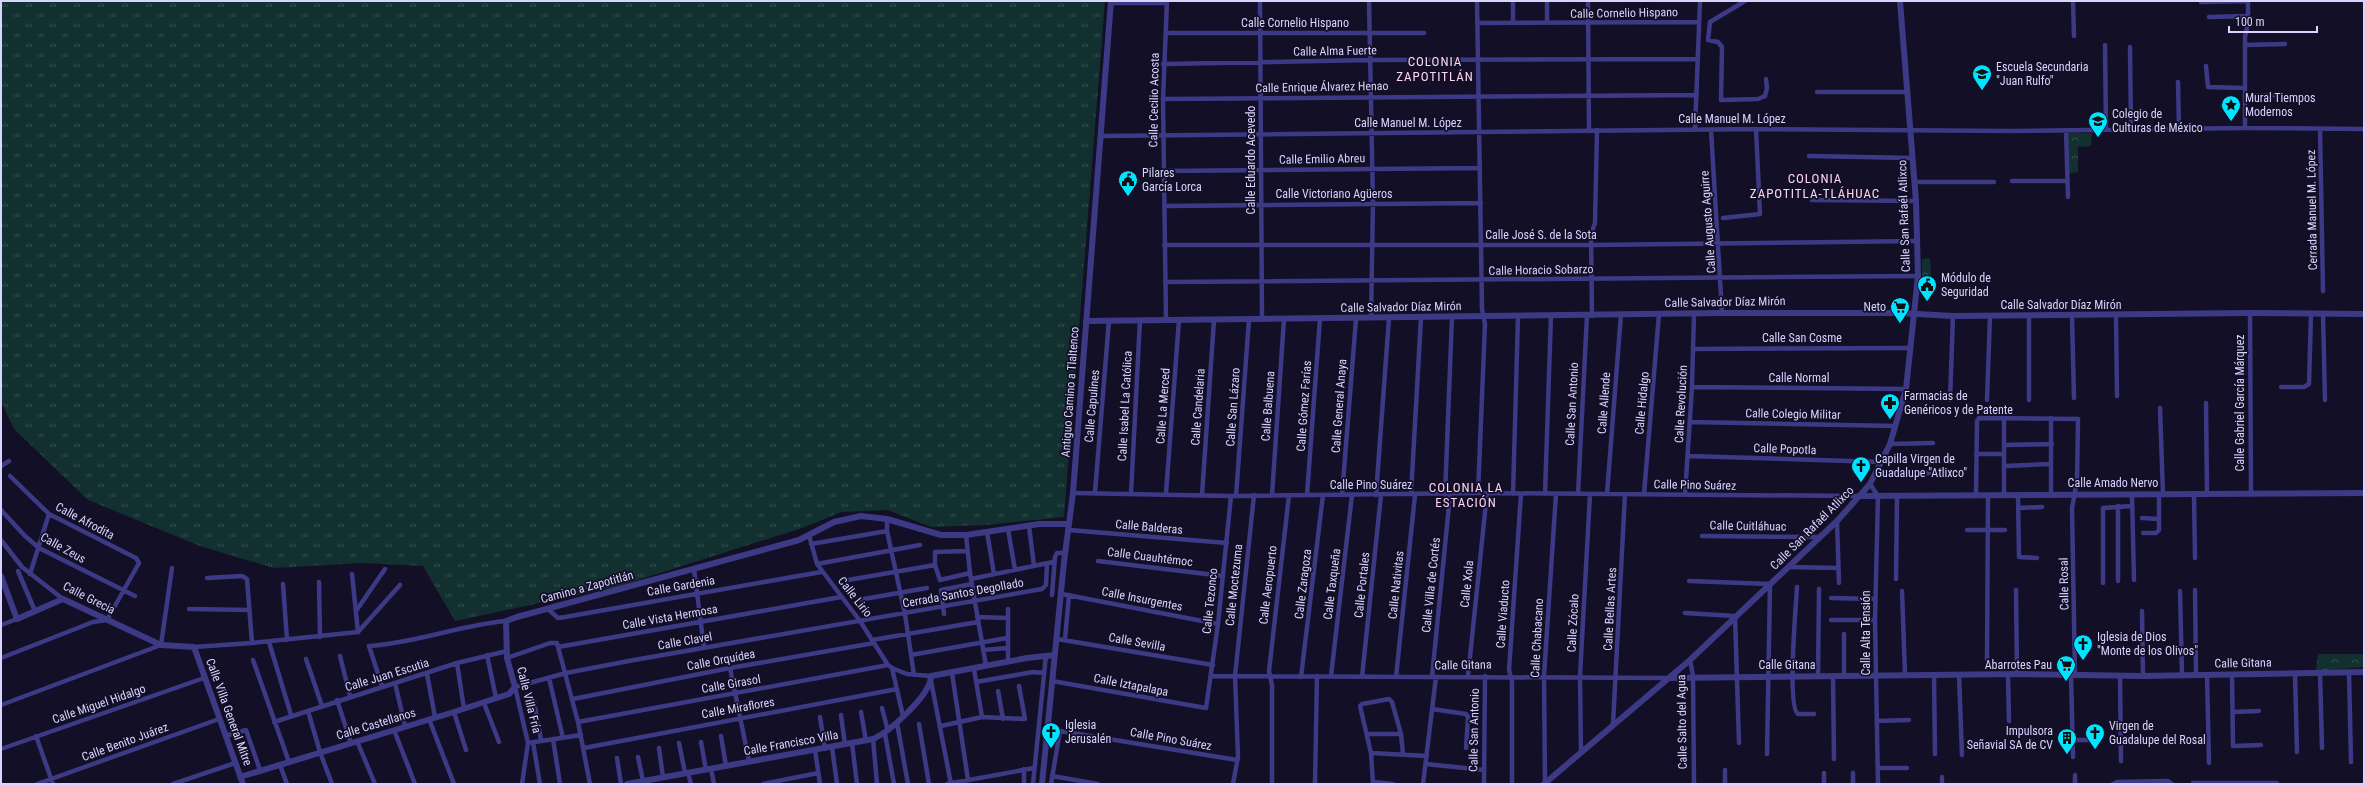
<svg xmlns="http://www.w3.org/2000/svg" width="2365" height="785" font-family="'Roboto Condensed',sans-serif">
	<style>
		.grass { fill: url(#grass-tufts) }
		.forest { fill: url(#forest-crowns) }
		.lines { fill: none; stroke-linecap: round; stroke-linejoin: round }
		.minor { stroke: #3d3a85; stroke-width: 4.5 }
		.tertiary { stroke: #3d3a85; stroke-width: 6 }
		.labels { text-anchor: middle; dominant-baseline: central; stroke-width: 3.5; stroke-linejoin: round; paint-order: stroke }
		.street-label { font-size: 12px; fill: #d9d4ff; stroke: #130f26 }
		.poi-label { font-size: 12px; fill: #d9d4ff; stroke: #130f26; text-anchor: start }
		.neighbourhood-label { font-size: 13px; letter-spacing: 1px; fill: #ffd6f0; stroke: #130f26 }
	</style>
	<defs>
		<pattern id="grass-tufts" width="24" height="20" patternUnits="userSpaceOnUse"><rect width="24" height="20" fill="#12302f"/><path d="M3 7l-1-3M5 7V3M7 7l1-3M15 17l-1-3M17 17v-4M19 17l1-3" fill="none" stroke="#344d4e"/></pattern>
		<pattern id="forest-crowns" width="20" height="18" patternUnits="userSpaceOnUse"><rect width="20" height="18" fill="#12302f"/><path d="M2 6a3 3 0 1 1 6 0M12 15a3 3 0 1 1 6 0" fill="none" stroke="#344d4e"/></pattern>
	</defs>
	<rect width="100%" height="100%" fill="#130f26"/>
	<path class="grass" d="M1 1H1105L1064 517 986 525 931 527 888 510 841 512 805 527 619 586 455 621 423 566 362 563 274 568 200 546 88 500 14 429 1 402Z"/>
	<path class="forest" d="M2067 133H2092L2091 146 2078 147V172L2069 173Z
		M1930 258 1932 295H1922V259Z
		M2318 654H2364V667L2316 671Z"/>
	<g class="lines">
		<path class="minor" d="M1260 1 1262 319
			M1369 1 1373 203 1371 317
			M1477 1 1482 309 1485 324 1478 493
			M1513 1V23
			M1588 1 1589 131
			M1745 1 1710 22 1708 40 1718 42 1722 47 1721 100 1758 99 1765 96 1767 88 1766 79
			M2073 1 2074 36
			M2201 2 2248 1
			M1111 3H1166
			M2209 17 2248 16
			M1478 23 1699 22
			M1547 23V1
			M1166 33H1424
			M2105 45 2106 129
			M2245 45 2285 44
			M2130 47 2131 129
			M1163 64 1369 60 1698 59
			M2206 66 2208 87 2245 88
			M2178 82 2179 129
			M1817 92H1907
			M2245 96 2276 95
			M1163 99 1697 95
			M2245 128V37L2248 23V1
			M1695 129 1700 1
			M2320 129 2323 291
			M1711 130 1722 313
			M2066 130 2068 197
			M1100 136 1756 129 2010 131 2245 128 2364 129
			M1809 156 1913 158
			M1163 171 1480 168
			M2012 181H2067
			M1915 182H1994
			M1812 200 1916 201
			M1164 206 1481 203
			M1723 218 1760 214 1756 129
			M1164 245H1591L1918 241
			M1165 282 1918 276
			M2250 313 2251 494
			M2323 314 2325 400
			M1592 316 1591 234 1595 223 1597 130
			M2072 316 2074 398
			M2116 316 2117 396
			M1166 320 1163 99 1167 1
			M1694 349 1911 348
			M1692 387 1906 389
			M2281 387H2304L2309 384 2311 314
			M1950 400 1953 316
			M1987 400 1990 316
			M2029 400V316
			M2206 403 2207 493
			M2160 408 2163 494
			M2004 418V495
			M2051 418V494
			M1690 422 1896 426
			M1890 444 1933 443
			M2004 445 2052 444
			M1976 454H2003
			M1688 456 1881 462
			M1 466 9 461
			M2004 466 2051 464
			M1875 473H1961
			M1870 484 1878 496 1875 620 1878 784
			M1095 492 1109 320
			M1073 493 1231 496 1478 493 1859 496
			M1131 493 1140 320
			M1166 493 1179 320
			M1411 494 1421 318
			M1513 494 1518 316
			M1545 494 1551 315
			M1578 494 1587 315
			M1607 494 1621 314
			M1644 494 1659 314
			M2194 494 2195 558
			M1202 495 1214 320
			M1272 495 1284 319
			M1307 495 1320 318
			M1342 495 1356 319
			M1376 495 1389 318
			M1445 495 1452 317
			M1685 495 1692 387 1694 314
			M1976 495 1977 421 1979 418 2078 419 2077 481 2072 508 2075 675
			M2018 495 2019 557 2037 558
			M2132 495 2134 580
			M1236 496 1249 319
			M2018 508 2042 507
			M1 510 25 536 39 548 135 596
			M2142 518 2159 519
			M887 519V531L905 614 914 675
			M1837 521 1839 583
			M1029 526 1034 566
			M1008 529 1015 570
			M1069 530 1227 543
			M1967 530H2005
			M987 532 994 574
			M2143 533H2156L2159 530V494
			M809 535 817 564 860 621 888 665 892 668 903 716
			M966 535 970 573 986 666
			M1702 536 1819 537
			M1 540 22 567 63 599
			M811 544 887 531
			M967 551 935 552V565L940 580 970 573
			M1098 561 1223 576
			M817 564 920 545
			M1788 567 1838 568
			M694 569 704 648
			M18 571 35 611
			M30 574 49 514
			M352 574 358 632
			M207 578 242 576 247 579 252 643
			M971 579 1053 562
			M1896 579 1897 496
			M848 580 935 565
			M1689 581 1770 584 1767 754
			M2118 581V506
			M319 582 320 637
			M2103 583V508L2132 506
			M283 584 287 640
			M1797 587C1796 605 1787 707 1798 714H1814
			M2016 590 2017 674
			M2195 590 2196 675
			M1902 591 1905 675
			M2180 591 2182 675
			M1062 594 1218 624
			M1052 595 1055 557 1057 553H1065
			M1831 598 1875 599
			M858 600 927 588
			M189 609 249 610
			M548 609 558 618 565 617 821 572
			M356 611 385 569
			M2142 611 2143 676
			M1685 613 1735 616 1739 743
			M944 614 941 590 972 584
			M977 617 1008 618
			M1831 620H1875
			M1 625 17 619
			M358 632 400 585
			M1844 634V676
			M1057 639 1213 665
			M1065 639 1069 595
			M872 640 978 622
			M269 642 291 715
			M194 647 252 643 358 632
			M558 647 841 597
			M983 650 1007 648
			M487 655 496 698
			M911 655 1007 638
			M340 656 350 696
			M1 658 93 622 107 620 139 563 136 558 49 514 10 476
			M507 658 550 643H557L578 722 590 784
			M306 659 322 706
			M253 660 289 762
			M1690 660 1693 676 1694 784
			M1987 660 1988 495
			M1008 662V609
			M457 663 464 709
			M730 668 749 761
			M892 668 907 674 931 676
			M974 669 982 717
			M2320 672 2322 748
			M2349 672 2351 762
			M952 673 968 780
			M2295 673 2297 752
			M427 674 435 717
			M2232 674 2233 746 2261 745
			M1934 675 1935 754
			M1959 675 1962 755
			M2008 675 2009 721
			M2071 675 2073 757
			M2207 675 2209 763
			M1211 676 1669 678
			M1331 676 1352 495
			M1468 676 1487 493
			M1818 676 1819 589
			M1833 676 1834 759
			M2120 676 2121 761
			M1301 677 1323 495
			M1362 677 1381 495
			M1396 677 1415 495
			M1432 677 1450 495
			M549 678 563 738
			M931 681 951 784
			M1052 681 1206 708 1218 624 1231 496
			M976 682 1033 672 1044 673
			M395 683 405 726
			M382 686 369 646C416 643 460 625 506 621
			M998 691 1003 719
			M573 699 730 668 874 643
			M337 700 351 743
			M534 701 541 740
			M484 703 499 742
			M1 705 161 645 172 568
			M882 708 888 731
			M1432 709 1466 714 1468 717 1466 748
			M308 711 320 752 332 784
			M454 712 466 750
			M861 712 866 741
			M2233 712 2259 711
			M841 715 845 745
			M820 717 825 749
			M429 719 454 784
			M1877 721 1909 720
			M274 722 457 663 507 651
			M578 722 888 665
			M897 723 908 784
			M919 724 929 784
			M1613 724 1625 494
			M941 726 982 717 1025 719 1019 686
			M394 730 415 784
			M885 734 894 784
			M1367 734H1401
			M36 736 53 784
			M225 736 246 730 260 770
			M721 736 726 766
			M553 739 560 784
			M873 739 877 784
			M2072 740H2098
			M357 741 375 784
			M533 742 540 784
			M701 742 706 770
			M528 743 581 735
			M679 743 685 773
			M852 743 857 784
			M832 747 837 784
			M584 748 897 689
			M659 748 663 777
			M1 749 204 678
			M815 750 820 784
			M1371 753 1427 756
			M1581 753 1580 676 1590 494
			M638 757 643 781
			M617 758 621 784
			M1426 764 1484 770
			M280 765 287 784
			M1878 768H1907
			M711 769 714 784
			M1725 770V784
			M688 773 691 784
			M1853 773V784
			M2075 775V784
			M1052 776 1098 784
			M1942 777V784
			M1373 782 1393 784
			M1545 783 1544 676 1556 494
			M2193 783H2277
			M37 784 219 719
			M173 784 235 763
			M522 784 528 743 515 687 566 673 634 660 1042 589 1046 585 1047 564
			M763 784 818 773
			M947 784 1034 768
			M1024 784V769
			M1033 784 1046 655
			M1051 784 1060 731 1237 760
			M1233 784 1238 757 1235 676 1254 495
			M1272 784V685L1269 671 1289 495
			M1315 784 1317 676
			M1373 784 1371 753 1360 706 1362 704 1389 699 1392 702 1401 734 1403 754
			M1423 784 1436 677
			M1484 784 1485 676
			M1512 784V682L1509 670 1521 494
			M1824 784V773
			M2113 784 2117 782 2168 781 2172 784"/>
		<path class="tertiary" d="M1086 321 1722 313H1900L1953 316 2250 313 2364 314
			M1861 496 2364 493
			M1 576 17 619 63 599 161 645 194 647 243 784
			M1669 678 2017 674 2143 676 2364 672
			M240 777 454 712 509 694 515 687 507 658 506 621 517 617 799 540 834 522 861 516 887 519 941 535H966L1039 524H1069
			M627 784 873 739C889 732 931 695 931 676L1027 658 1055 655
			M1042 784 1064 562 1073 493 1111 1
			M1544 784 1690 660 1837 521 1870 484 1890 444 1906 389 1918 276 1916 201 1900 1"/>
	</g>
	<defs>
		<g id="school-pin" transform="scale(1)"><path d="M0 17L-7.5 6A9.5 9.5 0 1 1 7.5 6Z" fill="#00e5ff" stroke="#130f26"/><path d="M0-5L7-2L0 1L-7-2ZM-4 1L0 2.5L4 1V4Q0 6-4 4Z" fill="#111"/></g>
		<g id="sight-pin" transform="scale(1)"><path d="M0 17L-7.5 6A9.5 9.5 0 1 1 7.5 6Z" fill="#00e5ff" stroke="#130f26"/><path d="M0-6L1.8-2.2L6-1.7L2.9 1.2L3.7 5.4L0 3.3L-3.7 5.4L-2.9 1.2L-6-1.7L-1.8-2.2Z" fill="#111"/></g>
		<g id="civic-pin" transform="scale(1)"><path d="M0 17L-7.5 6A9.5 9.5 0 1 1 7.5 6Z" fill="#00e5ff" stroke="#130f26"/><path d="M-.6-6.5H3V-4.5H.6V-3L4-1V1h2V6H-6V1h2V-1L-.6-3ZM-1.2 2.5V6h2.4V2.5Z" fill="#111"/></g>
		<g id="supermarket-pin" transform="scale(1)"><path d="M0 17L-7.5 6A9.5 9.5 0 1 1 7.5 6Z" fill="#00e5ff" stroke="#130f26"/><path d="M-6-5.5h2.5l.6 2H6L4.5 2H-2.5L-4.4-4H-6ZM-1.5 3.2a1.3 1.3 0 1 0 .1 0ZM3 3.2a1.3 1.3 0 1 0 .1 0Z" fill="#111"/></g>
		<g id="pharmacy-pin" transform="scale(1)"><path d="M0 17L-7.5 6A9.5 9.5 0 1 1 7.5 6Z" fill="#00e5ff" stroke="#130f26"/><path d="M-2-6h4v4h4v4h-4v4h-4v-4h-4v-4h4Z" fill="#111"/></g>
		<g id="church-pin" transform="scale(1)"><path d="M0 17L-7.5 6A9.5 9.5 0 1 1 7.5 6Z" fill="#00e5ff" stroke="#130f26"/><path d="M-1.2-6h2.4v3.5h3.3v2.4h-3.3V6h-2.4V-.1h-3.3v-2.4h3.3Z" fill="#111"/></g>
		<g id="building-pin" transform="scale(1)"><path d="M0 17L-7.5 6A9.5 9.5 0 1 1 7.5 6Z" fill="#00e5ff" stroke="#130f26"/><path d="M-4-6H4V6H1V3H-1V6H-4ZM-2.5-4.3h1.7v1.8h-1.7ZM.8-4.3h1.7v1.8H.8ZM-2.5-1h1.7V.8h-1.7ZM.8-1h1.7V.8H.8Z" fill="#111"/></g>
	</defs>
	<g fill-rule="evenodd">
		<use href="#school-pin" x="1982" y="74"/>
		<use href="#sight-pin" x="2231" y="105"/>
		<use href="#school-pin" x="2098" y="121"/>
		<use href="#civic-pin" x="1128" y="180"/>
		<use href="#civic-pin" x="1927" y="285"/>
		<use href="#supermarket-pin" x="1900" y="307"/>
		<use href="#pharmacy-pin" x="1890" y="403"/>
		<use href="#church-pin" x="1861" y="466"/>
		<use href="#church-pin" x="2083" y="644"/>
		<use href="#supermarket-pin" x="2066" y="665"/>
		<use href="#church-pin" x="1051" y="732"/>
		<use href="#church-pin" x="2095" y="733"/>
		<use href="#building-pin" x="2067" y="738"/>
	</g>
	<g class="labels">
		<g class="street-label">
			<text transform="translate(1624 13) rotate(-1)">Calle Cornelio Hispano</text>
			<text x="1295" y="23">Calle Cornelio Hispano</text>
			<text transform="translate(1335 51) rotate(-1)">Calle Alma Fuerte</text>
			<text transform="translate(1322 87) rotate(-1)">Calle Enrique Álvarez Henao</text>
			<text transform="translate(1154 100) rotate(-89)">Calle Cecilio Acosta</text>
			<text x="1732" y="119">Calle Manuel M. López</text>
			<text x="1408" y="123">Calle Manuel M. López</text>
			<text transform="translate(1322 159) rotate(-1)">Calle Emilio Abreu</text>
			<text transform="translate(1251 160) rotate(-90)">Calle Eduardo Acevedo</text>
			<text x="1334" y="194">Calle Victoriano Agüeros</text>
			<text transform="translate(2312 210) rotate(-91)">Cerrada Manuel M. López</text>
			<text transform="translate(1904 216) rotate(-92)">Calle San Rafaél Atlixco</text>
			<text transform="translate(1708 222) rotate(-94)">Calle Augusto Aguirre</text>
			<text x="1541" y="235">Calle José S. de la Sota</text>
			<text transform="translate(1541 270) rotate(-1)">Calle Horacio Sobarzo</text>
			<text transform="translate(1725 302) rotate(-1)">Calle Salvador Díaz Mirón</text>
			<text x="2061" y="305">Calle Salvador Díaz Mirón</text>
			<text transform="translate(1401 307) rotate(-1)">Calle Salvador Díaz Mirón</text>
			<text x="1802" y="338">Calle San Cosme</text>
			<text x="1799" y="378">Calle Normal</text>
			<text transform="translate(1070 392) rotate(-86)">Antiguo Camino a Tlaltenco</text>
			<text transform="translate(1604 403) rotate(-86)">Calle Allende</text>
			<text transform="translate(1642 403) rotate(-85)">Calle Hidalgo</text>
			<text transform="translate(2240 403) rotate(-90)">Calle Gabriel García Márquez</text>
			<text transform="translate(1572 404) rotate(-87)">Calle San Antonio</text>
			<text transform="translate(1681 404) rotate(-87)">Calle Revolución</text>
			<text transform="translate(1092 406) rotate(-85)">Calle Capulines</text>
			<text transform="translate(1125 406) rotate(-87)">Calle Isabel La Católica</text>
			<text transform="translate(1163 406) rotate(-86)">Calle La Merced</text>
			<text transform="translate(1268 406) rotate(-86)">Calle Balbuena</text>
			<text transform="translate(1304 406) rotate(-86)">Calle Gómez Farías</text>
			<text transform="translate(1339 406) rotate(-86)">Calle General Anaya</text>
			<text transform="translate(1198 407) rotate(-86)">Calle Candelaria</text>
			<text transform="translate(1233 407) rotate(-86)">Calle San Lázaro</text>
			<text transform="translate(1793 414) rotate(1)">Calle Colegio Militar</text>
			<text transform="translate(1785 449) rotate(2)">Calle Popotla</text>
			<text x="2113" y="483">Calle Amado Nervo</text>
			<text x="1371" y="485">Calle Pino Suárez</text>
			<text transform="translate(1695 485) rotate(1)">Calle Pino Suárez</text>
			<text transform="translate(85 521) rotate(28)">Calle Afrodita</text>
			<text transform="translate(1748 526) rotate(1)">Calle Cuitláhuac</text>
			<text transform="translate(1149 527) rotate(5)">Calle Balderas</text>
			<text transform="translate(1812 528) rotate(-45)">Calle San Rafaél Atlixco</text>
			<text transform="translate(63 548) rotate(29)">Calle Zeus</text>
			<text transform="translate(1150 557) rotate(7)">Calle Cuauhtémoc</text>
			<text transform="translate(1303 584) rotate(-83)">Calle Zaragoza</text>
			<text transform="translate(1332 584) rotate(-83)">Calle Taxqueña</text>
			<text transform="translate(1467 584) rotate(-84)">Calle Xola</text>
			<text transform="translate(2064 584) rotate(-91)">Calle Rosal</text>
			<text transform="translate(1234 585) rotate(-84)">Calle Moctezuma</text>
			<text transform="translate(1268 585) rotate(-83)">Calle Aeropuerto</text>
			<text transform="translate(1362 585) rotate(-84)">Calle Portales</text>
			<text transform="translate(1396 585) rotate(-84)">Calle Nativitas</text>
			<text transform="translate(1431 585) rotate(-84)">Calle Villa de Cortés</text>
			<text transform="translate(681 586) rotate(-10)">Calle Gardenia</text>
			<text transform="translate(587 587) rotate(-15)">Camino a Zapotitlán</text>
			<text transform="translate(963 593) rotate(-10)">Cerrada Santos Degollado</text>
			<text transform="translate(855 597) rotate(52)">Calle Lirio</text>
			<text transform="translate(89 598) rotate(27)">Calle Grecia</text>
			<text transform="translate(1142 599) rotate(11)">Calle Insurgentes</text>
			<text transform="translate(1210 601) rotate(-84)">Calle Tezonco</text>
			<text transform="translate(1610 609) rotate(-87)">Calle Bellas Artes</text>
			<text transform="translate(1503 614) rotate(-86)">Calle Viaducto</text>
			<text transform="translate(670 617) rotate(-10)">Calle Vista Hermosa</text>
			<text transform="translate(1573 623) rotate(-87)">Calle Zócalo</text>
			<text transform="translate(1866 633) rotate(-90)">Calle Alta Tensión</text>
			<text transform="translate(1537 638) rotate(-87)">Calle Chabacano</text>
			<text transform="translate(685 641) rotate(-10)">Calle Clavel</text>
			<text transform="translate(1137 642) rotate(10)">Calle Sevilla</text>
			<text transform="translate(721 660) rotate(-11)">Calle Orquídea</text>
			<text transform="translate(2243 663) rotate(-1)">Calle Gitana</text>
			<text transform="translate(1463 665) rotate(-1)">Calle Gitana</text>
			<text x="1787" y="665">Calle Gitana</text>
			<text transform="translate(387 675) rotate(-17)">Calle Juan Escutia</text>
			<text transform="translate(731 684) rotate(-10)">Calle Girasol</text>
			<text transform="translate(1131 685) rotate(11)">Calle Iztapalapa</text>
			<text transform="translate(529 700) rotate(76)">Calle Villa Fría</text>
			<text transform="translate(99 704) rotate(-19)">Calle Miguel Hidalgo</text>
			<text transform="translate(738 708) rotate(-10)">Calle Miraflores</text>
			<text transform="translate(229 712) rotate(70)">Calle Villa General Mitre</text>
			<text transform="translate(1682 722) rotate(-91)">Calle Salto del Agua</text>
			<text transform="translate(376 724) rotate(-17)">Calle Castellanos</text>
			<text transform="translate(1474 730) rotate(-89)">Calle San Antonio</text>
			<text transform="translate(1171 739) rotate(10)">Calle Pino Suárez</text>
			<text transform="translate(125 742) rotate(-20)">Calle Benito Juárez</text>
			<text transform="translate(791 743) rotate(-10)">Calle Francisco Villa</text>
		</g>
		<g class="poi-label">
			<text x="1996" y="67">Escuela Secundaria<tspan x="1996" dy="14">"Juan Rulfo"</tspan></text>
			<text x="2245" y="98">Mural Tiempos<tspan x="2245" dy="14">Modernos</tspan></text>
			<text x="2112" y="114">Colegio de<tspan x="2112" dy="14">Culturas de México</tspan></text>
			<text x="1142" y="173">Pilares<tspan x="1142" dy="14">García Lorca</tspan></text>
			<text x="1941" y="278">Módulo de<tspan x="1941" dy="14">Seguridad</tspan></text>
			<text x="1886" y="307" text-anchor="end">Neto</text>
			<text x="1904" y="396">Farmacias de<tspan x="1904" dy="14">Genéricos y de Patente</tspan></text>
			<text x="1875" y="459">Capilla Virgen de<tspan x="1875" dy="14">Guadalupe "Atlixco"</tspan></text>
			<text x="2097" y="637">Iglesia de Dios<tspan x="2097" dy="14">"Monte de los Olivos"</tspan></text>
			<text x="2052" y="665" text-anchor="end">Abarrotes Pau</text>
			<text x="1065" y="725">Iglesia<tspan x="1065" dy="14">Jerusalén</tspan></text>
			<text x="2109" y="726">Virgen de<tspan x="2109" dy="14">Guadalupe del Rosal</tspan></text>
			<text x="2053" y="731" text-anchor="end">Impulsora<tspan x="2053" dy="14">Señavial SA de CV</tspan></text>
		</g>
		<g class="neighbourhood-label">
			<text x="1435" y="61">COLONIA<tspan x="1435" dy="15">ZAPOTITLÁN</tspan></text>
			<text x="1815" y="178">COLONIA<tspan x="1815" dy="15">ZAPOTITLA-TLÁHUAC</tspan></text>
			<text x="1466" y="487">COLONIA LA<tspan x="1466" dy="15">ESTACIÓN</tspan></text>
		</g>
	</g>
	<rect width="2365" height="785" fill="none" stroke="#d9d4ff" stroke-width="4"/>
	<path d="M2229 26v6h88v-6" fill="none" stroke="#d9d4ff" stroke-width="2"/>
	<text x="2235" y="26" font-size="12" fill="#d9d4ff" stroke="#130f26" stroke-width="3" paint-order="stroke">100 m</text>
</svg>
